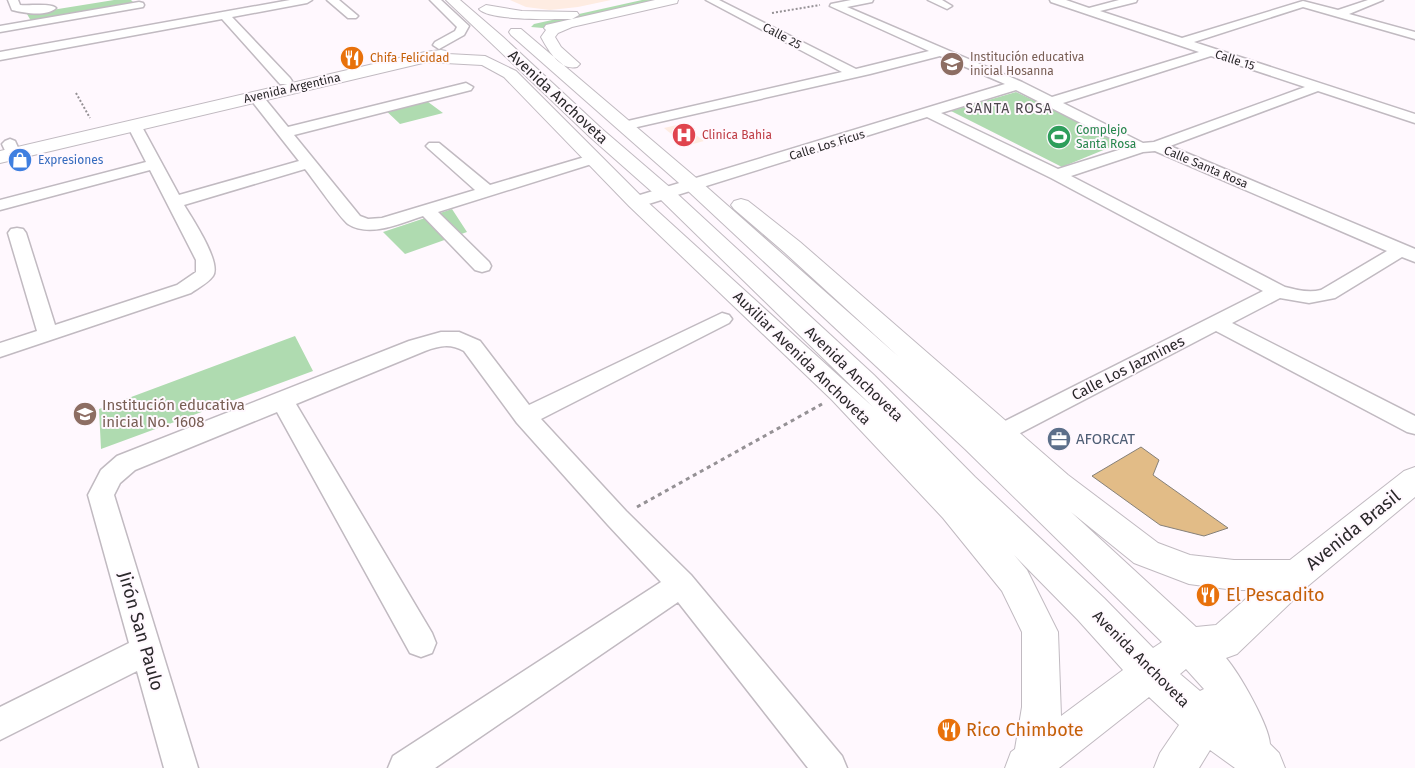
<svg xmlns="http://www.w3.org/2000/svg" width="1415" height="768" font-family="'Fira Sans',sans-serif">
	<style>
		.medical { fill: #feece2 }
		.green { fill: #afdbb0 }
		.building { fill: #e2bc87; stroke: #858079 }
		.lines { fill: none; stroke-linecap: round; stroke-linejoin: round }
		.minor-casing { stroke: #c1bac1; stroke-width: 3 }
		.major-casing { stroke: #c1bac1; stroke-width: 2 }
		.path-far1 { stroke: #959195; stroke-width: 2; stroke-dasharray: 2 2; stroke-linecap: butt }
		.path { stroke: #959195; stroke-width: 3; stroke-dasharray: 4 4; stroke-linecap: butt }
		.minor { fill: #fff; fill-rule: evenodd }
		.major { fill: #fff; fill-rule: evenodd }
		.labels { text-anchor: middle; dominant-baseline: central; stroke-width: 4; stroke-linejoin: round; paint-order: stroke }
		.far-street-label { font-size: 12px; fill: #2a282a; stroke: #fff8fe }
		.far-education-label { font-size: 12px; fill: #785e54; stroke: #fff8fe; text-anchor: start }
		.far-food-label { font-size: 12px; fill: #c56008; stroke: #fff8fe; text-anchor: start }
		.far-leisure-label { font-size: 12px; fill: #27864d; stroke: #fff8fe; text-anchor: start }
		.far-health-label { font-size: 12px; fill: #be3a42; stroke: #fff8fe; text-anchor: start }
		.far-shop-label { font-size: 12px; fill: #366cbe; stroke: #fff8fe; text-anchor: start }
		.far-neighbourhood-label { font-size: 14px; letter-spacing: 1px; fill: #4d474d; stroke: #fff8fe }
		.street-label { font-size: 15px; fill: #2a282a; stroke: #fff8fe }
		.education-label { font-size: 15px; fill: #785e54; stroke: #fff8fe; text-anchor: start }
		.service-label { font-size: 15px; fill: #4e5e75; stroke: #fff8fe; text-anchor: start }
		.near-street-label { font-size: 18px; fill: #2a282a; stroke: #fff8fe }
		.near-food-label { font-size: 18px; fill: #c56008; stroke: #fff8fe; text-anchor: start }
	</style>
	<rect width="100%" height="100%" fill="#fff8fe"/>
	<path class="medical" d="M510 0H611L578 7 550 10 526 7Z
		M681 124 704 141 686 146 664 128Z"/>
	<path class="green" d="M114 0H131L135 4 31 21 27 14Z
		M642 0H665L543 28 531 27 534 24Z
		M1016 92 1123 142 1062 167 951 111Z
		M420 96 443 113 400 124 381 106Z
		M452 209 467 232 405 254 383 232Z
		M295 336 313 371 101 449 99 409Z"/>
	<path class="building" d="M1141 447 1159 460 1153 475 1228 528 1204 536 1160 525 1092 476Z"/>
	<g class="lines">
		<g class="minor-casing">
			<path id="minor" d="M8 0H18L20 5C30 6 51 3 56 8 47 17 24 13 12 10Z
				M290 0H312L307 3 232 17 290 78 292 81 290 84H280L222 19 0 60V52Z
				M327 0H339L358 16 356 18H348Z
				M430 0H441L469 26 464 35 439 49 433 45 435 42 455 31 457 27Z
				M706 0H719L856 69 929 51 830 6 831 4 851 0H873L872 2 847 7 1022 82 1052 97 1199 52 1051 2 1050 0H1066L1089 8 1119 0H1137L1136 2 1100 11 1182 38 1303 1 1338 10 1368 0H1383L1349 14 1415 32V39L1303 7 1194 42 1415 114V123L1318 91 1170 146 1415 249V262L1402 257 1335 298 1309 303 1280 298 1232 323 1415 416V434L1407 432 1216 331 1009 439 984 447 975 444 972 438 975 432 993 427 1263 291 1051 178 927 117 642 206H630L628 202 630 198 1005 84 940 56 870 74 624 130 619 129 617 126 619 123 842 72ZM1211 56 1305 87 1154 142 1143 143 1063 103ZM1016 90 1128 147 1058 169 941 113ZM1155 151 1387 251 1321 290C1309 293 1297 290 1285 287L1071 176 1143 152Z
				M928 0H942L952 6 947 9Z
				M139 2 143 3 144 5 143 7 0 32V26Z
				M466 83 473 87 471 90 294 135 360 216 368 219 382 218 475 190 429 149 426 146 429 143H439L490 185 588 156H598L601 159 598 162 438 212 489 262 491 266 489 270 482 272 475 270 423 216C401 223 370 238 348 224 340 218 314 180 305 169L184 205C192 218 222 263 213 276 208 283 198 288 191 293L0 357V343L37 331 8 233 11 229 17 228 23 229 26 233 55 325 177 285 196 272V260L150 170 0 210V200L146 162 127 125 129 122H139L141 125 179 195 299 161 251 100 249 97 251 94H261L288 127Z
				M10 139 15 141 21 154 18 157H8L2 144 5 141Z
				M722 313 729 315 732 319 729 323 541 419 626 511 691 575 842 756 847 768H808L678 602 435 768H388L393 756 661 582 608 525 517 423 464 351C450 343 439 346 425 351L296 404 432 633 436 643 432 653 421 657 410 653 277 412 135 470 120 483 114 495 198 768H164L137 671 0 740V707L129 643 88 495 101 470 117 456 409 341 441 332H459L480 341 529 405Z"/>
		</g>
		<g class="major-casing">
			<path id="major" d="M446 0H460L503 37 602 129 673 190 874 375 975 477 1104 598 1153 648 1162 642 965 449 687 190 511 35 509 32 511 29H521L701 182 899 357 784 252 734 209 731 205 734 201 741 199 748 201 800 242 1068 475 1158 543 1190 555 1234 560H1290L1404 471 1415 467V497L1309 585 1237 654 1226 658C1239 673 1269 725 1270 744L1279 753 1285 768H1235L1210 750 1199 768H1154L1160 753 1179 725 1149 697 1059 768H1005L1011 752 1015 749 1022 707V632L1002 591 943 518 832 400 629 206 504 77 482 65 427 62 0 163V151L425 52 441 50 446 51 448 54 485 56 516 71 643 198 873 407 659 198 590 137ZM1071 512 1134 563 1189 584 1234 590H1256L1216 625 1196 627ZM1014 555 1078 620 1123 670 1061 716 1058 632 1027 570ZM1186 669 1204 689 1200 691 1180 674Z
				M655 0H678L677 3 572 27 558 33 555 37 561 47 580 64 577 67C560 71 548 50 541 37L546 30 544 28 546 25 572 19C555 19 489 21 479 9L486 5 522 11 577 12 579 15 572 19Z"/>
		</g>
		<path class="path-far1" d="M772 13 820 5
			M76 93 90 118"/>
		<path class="path" d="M637 507 822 404"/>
		<use href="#minor" class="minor"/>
		<use href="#major" class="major"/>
	</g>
	<defs>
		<g id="restaurant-disc" transform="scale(1.25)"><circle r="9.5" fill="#e8710a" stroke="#fff8fe"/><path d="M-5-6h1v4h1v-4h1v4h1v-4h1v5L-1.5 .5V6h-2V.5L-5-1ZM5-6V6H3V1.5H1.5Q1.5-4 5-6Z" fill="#fff"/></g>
		<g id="school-disc" transform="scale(1.25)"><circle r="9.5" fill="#8d6e63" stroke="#fff8fe"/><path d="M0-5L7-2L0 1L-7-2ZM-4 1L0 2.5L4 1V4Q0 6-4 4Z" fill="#fff"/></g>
		<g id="hospital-disc" transform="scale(1.25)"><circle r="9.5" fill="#e0444e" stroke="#fff8fe"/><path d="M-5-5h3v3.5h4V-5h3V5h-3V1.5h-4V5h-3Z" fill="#fff"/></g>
		<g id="stadium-disc" transform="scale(1.25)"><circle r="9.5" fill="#2e9e5b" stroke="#fff8fe"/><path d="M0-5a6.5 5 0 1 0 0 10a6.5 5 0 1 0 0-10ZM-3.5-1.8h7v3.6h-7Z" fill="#fff"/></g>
		<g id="shop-disc" transform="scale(1.25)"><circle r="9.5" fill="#3f7fe0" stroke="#fff8fe"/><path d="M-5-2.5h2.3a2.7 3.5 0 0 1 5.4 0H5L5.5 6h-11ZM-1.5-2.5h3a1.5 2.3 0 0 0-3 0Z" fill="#fff"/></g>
		<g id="office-disc" transform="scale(1.25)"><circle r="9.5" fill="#5c6f8a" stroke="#fff8fe"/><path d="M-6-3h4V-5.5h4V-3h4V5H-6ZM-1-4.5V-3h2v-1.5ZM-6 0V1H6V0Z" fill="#fff"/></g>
	</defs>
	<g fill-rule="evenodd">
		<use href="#restaurant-disc" x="352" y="58"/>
		<use href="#school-disc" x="952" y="64"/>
		<use href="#hospital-disc" x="684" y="135"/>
		<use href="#stadium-disc" x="1059" y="137"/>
		<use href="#shop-disc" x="20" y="160"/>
		<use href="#school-disc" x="85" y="414"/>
		<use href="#office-disc" x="1059" y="439"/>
		<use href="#restaurant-disc" x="1208" y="595"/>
		<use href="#restaurant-disc" x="949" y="730"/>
	</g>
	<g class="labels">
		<g class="far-street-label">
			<text transform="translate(782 36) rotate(28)">Calle 25</text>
			<text transform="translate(1235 60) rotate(18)">Calle 15</text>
			<text transform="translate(292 88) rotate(-13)">Avenida Argentina</text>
			<text transform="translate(827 145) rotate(-17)">Calle Los Ficus</text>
			<text transform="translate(1206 167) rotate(23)">Calle Santa Rosa</text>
		</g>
		<g class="far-education-label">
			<text x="970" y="57">Institución educativa<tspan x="970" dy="14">inicial Hosanna</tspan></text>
		</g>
		<g class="far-food-label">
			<text x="370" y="58">Chifa Felicidad</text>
		</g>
		<g class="far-leisure-label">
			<text x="1076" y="130">Complejo<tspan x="1076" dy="14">Santa Rosa</tspan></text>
		</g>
		<g class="far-health-label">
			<text x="702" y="135">Clinica Bahia</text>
		</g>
		<g class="far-shop-label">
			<text x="38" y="160">Expresiones</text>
		</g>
		<g class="far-neighbourhood-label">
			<text x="1009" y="108">SANTA ROSA</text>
		</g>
		<g class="street-label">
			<text transform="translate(558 97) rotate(43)">Avenida Anchoveta</text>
			<text transform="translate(802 358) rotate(44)">Auxiliar Avenida Anchoveta</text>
			<text transform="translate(1128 368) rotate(-27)">Calle Los Jazmines</text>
			<text transform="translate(854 374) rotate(44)">Avenida Anchoveta</text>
			<text transform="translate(1141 659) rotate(45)">Avenida Anchoveta</text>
		</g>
		<g class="education-label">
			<text x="102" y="405">Institución educativa<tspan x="102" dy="17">inicial No. 1608</tspan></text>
		</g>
		<g class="service-label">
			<text x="1076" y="439">AFORCAT</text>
		</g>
		<g class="near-street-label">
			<text transform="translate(1353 530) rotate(-39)">Avenida Brasil</text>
			<text transform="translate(141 631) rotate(74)">Jirón San Paulo</text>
		</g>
		<g class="near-food-label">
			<text x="1226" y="595">El Pescadito</text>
			<text x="966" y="730">Rico Chimbote</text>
		</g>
	</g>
</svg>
